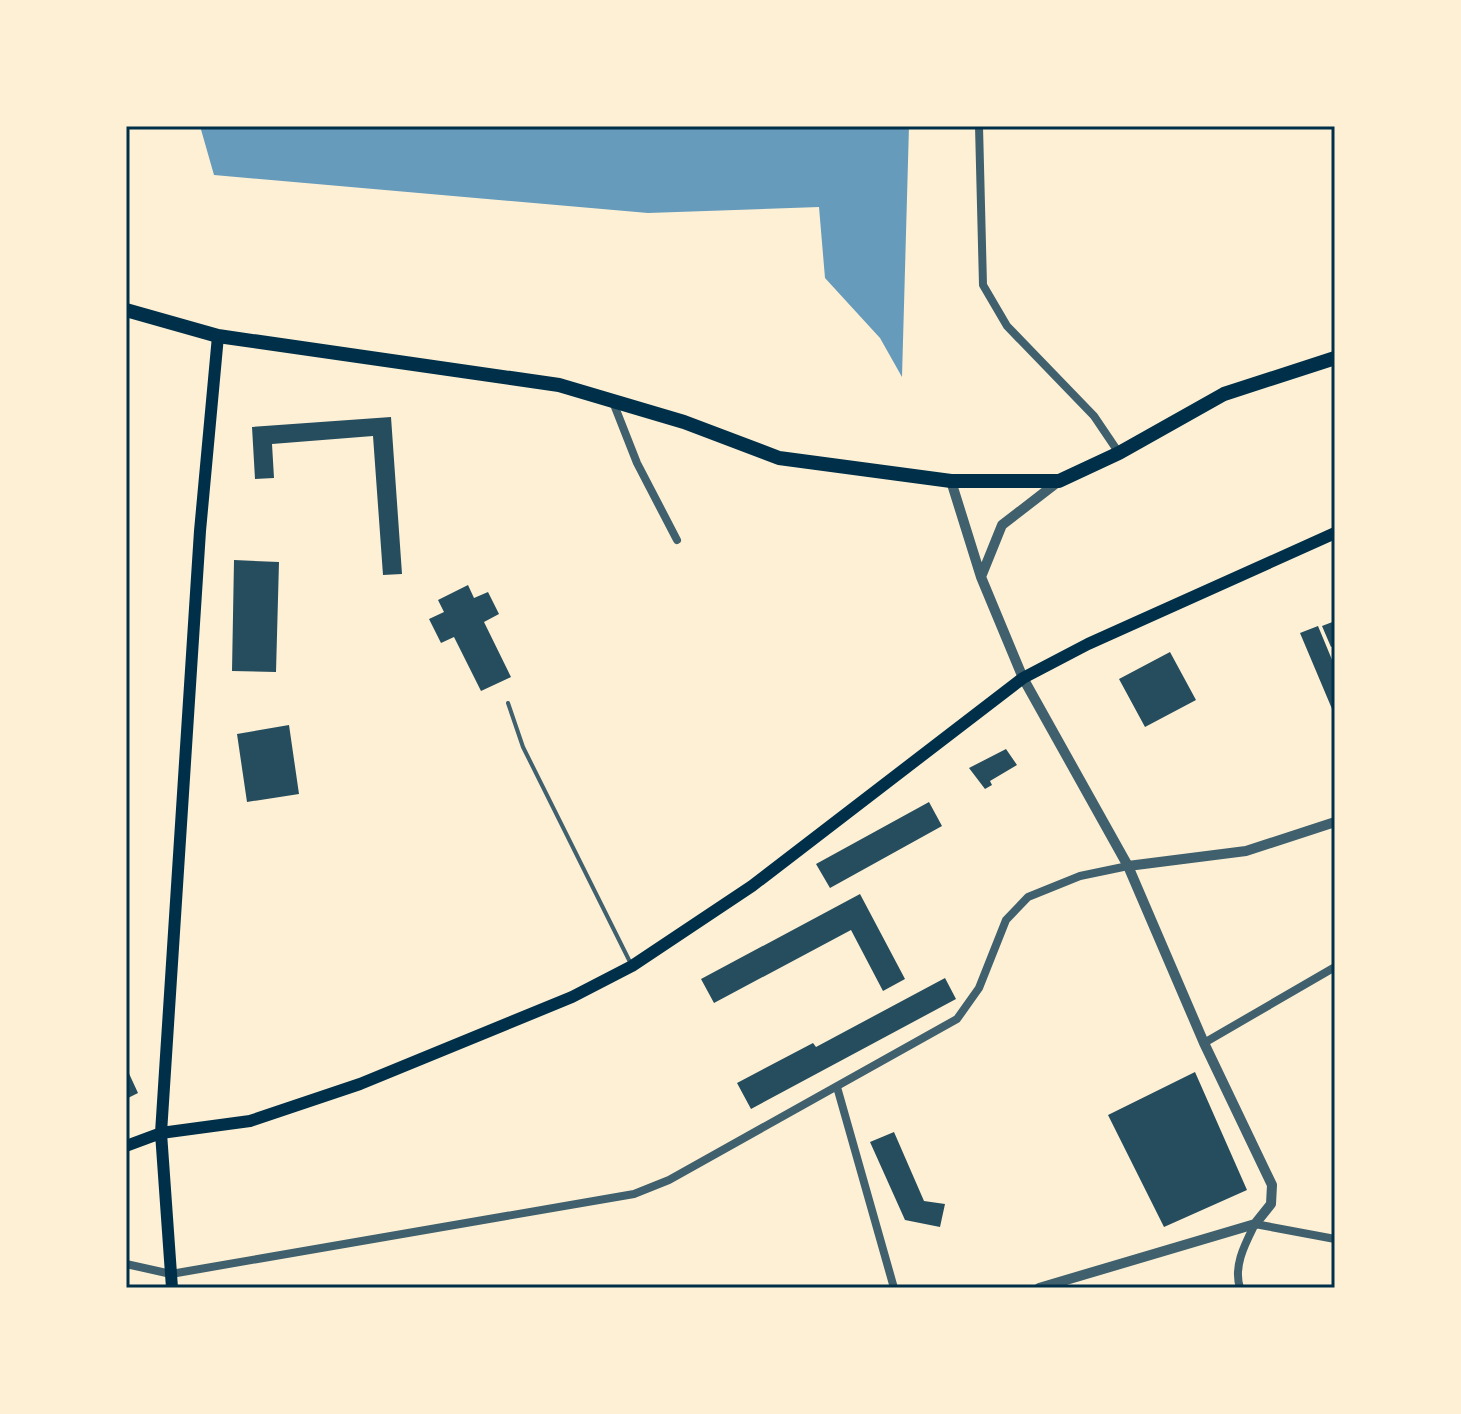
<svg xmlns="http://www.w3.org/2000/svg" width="1461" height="1414" font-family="'Golos Text',sans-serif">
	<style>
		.water { fill: #669bbc }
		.building { fill: #264d5e }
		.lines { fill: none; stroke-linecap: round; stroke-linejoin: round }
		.service { stroke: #3f606c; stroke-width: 4 }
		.minor { stroke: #3f606c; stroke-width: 8 }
		.tertiary { stroke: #3f606c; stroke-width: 10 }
		.secondary { stroke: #003049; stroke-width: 12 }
		.primary { stroke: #003049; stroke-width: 14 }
		.neatline { fill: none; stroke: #003049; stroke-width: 3 }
	</style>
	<rect width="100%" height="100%" fill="#fdf0d5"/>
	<path class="water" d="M200 126H909L902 377 880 338 825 278 819 207 648 213 214 175Z"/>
	<path class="building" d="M391 417 402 574 383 575 373 436 272 444 274 478 255 479 252 427Z
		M234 560 279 562 276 672 232 671Z
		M468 585 474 598 488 592 499 614 484 622 511 677 481 691 454 637 441 643 429 619 444 612 438 600Z
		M1335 621V645L1331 647 1322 626Z
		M1318 626 1335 667V716L1300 633Z
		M1170 652 1196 700 1145 727 1119 679Z
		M289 725 299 794 247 802 237 734Z
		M1006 749 1017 765 990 781 992 785 985 789 969 768Z
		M929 802 942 826 830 888 816 864Z
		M860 894 905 979 883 991 851 930 714 1003 701 979Z
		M945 978 956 999 751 1109 737 1083 813 1043 816 1047Z
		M126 1067 138 1093 126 1099Z
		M1195 1072 1247 1190 1164 1227 1108 1115Z
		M894 1132 924 1201 945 1204 940 1227 905 1220 870 1142Z"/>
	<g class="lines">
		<path class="service" d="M508 703 523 747 631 964"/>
		<path class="minor" d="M979 126 983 285 1007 326 1094 416 1119 453
			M613 402 637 463 677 540
			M1204 1043 1335 967
			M837 1087 894 1288
			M126 1264 171 1274 634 1194 669 1180 957 1019 979 988 1006 920 1028 897 1080 876 1128 866
			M1240 1288C1233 1266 1245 1244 1255 1224L1335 1239"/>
		<path class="tertiary" d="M951 481 981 577 1023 678 1128 866 1204 1043 1272 1185 1271 1204 1255 1224 1039 1288
			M981 577 1002 525 1059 481
			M1128 866 1246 851 1335 822"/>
		<path class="secondary" d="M126 1146 161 1133 250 1121 360 1084 572 997 632 966 752 886 1023 678 1088 644 1335 533
			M172 1288 161 1133 200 531 218 336"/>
		<path class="primary" d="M126 310 218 336 559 385 684 422 779 458 951 481H1059L1119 453 1224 394 1335 358"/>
	</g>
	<rect width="1461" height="1414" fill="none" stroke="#fdf0d5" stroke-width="256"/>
	<rect x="128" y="128" width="1205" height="1158" class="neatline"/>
</svg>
